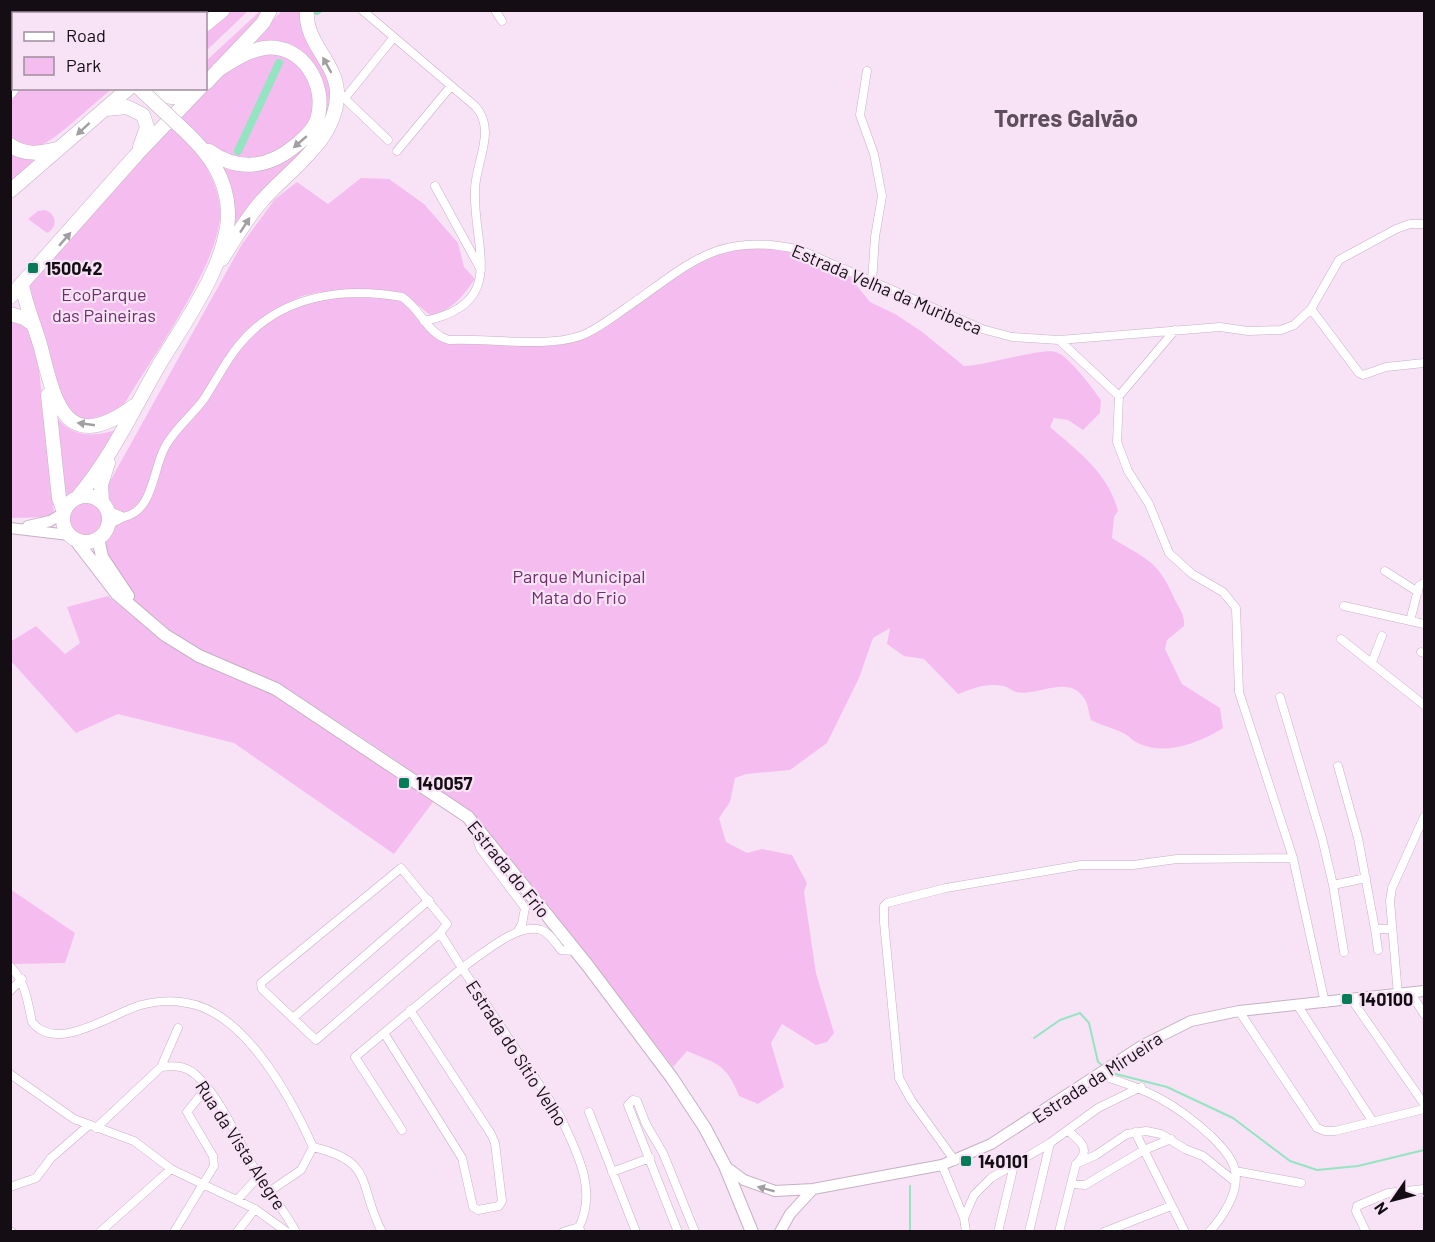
<svg xmlns="http://www.w3.org/2000/svg" width="1435" height="1242" font-family="Barlow,sans-serif">
	<style>
		.green { fill: #f5bcef }
		.lines { fill: none; stroke-linecap: round; stroke-linejoin: round }
		.stream { stroke: #94e4c1; stroke-width: 2 }
		.canal { stroke: #94e4c1; stroke-width: 8 }
		.street-casing { stroke: #c5b1c3; stroke-width: 9 }
		.secondary-casing { stroke: #c5b1c3; stroke-width: 12 }
		.primary-casing { stroke: #c5b1c3; stroke-width: 14 }
		.highway-casing { stroke: #c5b1c3; stroke-width: 15 }
		.street { stroke: #fff; stroke-width: 8 }
		.secondary { stroke: #fff; stroke-width: 10 }
		.primary { stroke: #fff; stroke-width: 12 }
		.highway { stroke: #fff; stroke-width: 14 }
		.highway-bridge-casing { stroke: #c5b1c3; stroke-width: 15; stroke-linecap: butt }
		.highway-bridge { stroke: #fff; stroke-width: 14 }
		.oneway { fill: #a19fa1 }
		.poi-dot { fill: #057b58; stroke: #f8e3f6; stroke-width: 2 }
		.labels { text-anchor: middle; dominant-baseline: central; stroke-width: 4.5; stroke-linejoin: round; paint-order: stroke }
		.poi-label { font-size: 18px; font-weight: bold; fill: #140e14; stroke: #f8e3f6; text-anchor: start }
		.street-label { font-size: 18px; fill: #140e14; stroke: #f8e3f6 }
		.park-label { font-size: 18px; fill: #6e2d6b; stroke: #f8e3f6 }
		.district-label { font-size: 24px; font-weight: bold; fill: #5e4d5c; stroke: #f8e3f6 }
	</style>
	<rect width="100%" height="100%" fill="#f8e3f6"/>
	<path class="green" d="M229 11H248L206 51V29Z
		M260 11H268L206 76V61Z
		M282 11H303L335 82 327 126 229 241 213 158 228 164 287 157 323 107 301 56 245 46Z
		M276 53C302 62 320 90 311 119 302 146 253 171 227 157 209 149 192 129 177 117L236 62 251 56Z
		M18 89H112C93 103 56 141 37 147 26 150 19 144 11 139V102Z
		M168 126C194 144 217 175 220 208 224 259 152 357 125 403L118 412 91 424 65 411 28 286Z
		M11 147 34 160 11 182Z
		M361 178 389 179 424 204 458 243 464 267 475 279C462 297 452 311 430 315L402 292H320L302 296 280 307 248 330 231 348 200 400 167 440 142 500 136 508 123 516C110 509 106 506 104 492L242 244 275 199 297 182 328 204Z
		M45 210C57 214 58 227 47 233L28 219 38 211Z
		M726 246 794 248 845 271 870 302 895 314 921 331 964 366C986 366 1043 347 1056 352 1070 357 1092 388 1101 400L1100 413 1083 430 1068 420 1054 418 1050 427C1078 451 1109 474 1118 511L1114 517 1112 538C1147 560 1158 560 1175 600 1180 609 1185 616 1184 626L1167 640 1165 649 1182 684 1220 708 1223 728C1201 742 1167 756 1140 744 1134 742 1130 737 1125 734 1115 728 1102 726 1091 720 1089 714 1088 703 1084 698 1067 674 1038 697 1016 692 1012 691 1008 687 1004 686 985 683 975 688 958 694L924 659 904 656 887 644 890 628 873 638 859 678 827 743 790 770 746 774 735 778 730 802 719 818 726 842 747 853 762 849 792 855 807 883 804 892 816 973 834 1033 827 1042 816 1045 782 1024 771 1043 784 1087 758 1104 739 1096C726 1063 717 1064 687 1051L673 1067 495 840C433 779 358 736 286 688L259 683 151 625 109 563 103 534 107 528 134 517 142 508 164 451 248 337 285 311 320 298 400 297 446 340 572 339 619 311 699 257Z
		M10 319 28 325 38 360 54 512 49 517 11 518Z
		M56 416C72 439 95 437 119 429L73 495 65 501Z
		M68 518a18 18 0 1 1 36 0a18 18 0 1 1-36 0Z
		M108 596 161 640 222 672 270 691 433 802 394 854 234 743 118 714 76 733 11 661 10 642 36 626 65 654 80 643 67 607Z
		M10 889 75 933 65 963 11 964Z"/>
	<g class="lines">
		<path class="stream" d="M1034 1038 1060 1020 1080 1013 1089 1023 1098 1062 1102 1065
			M1112 1073 1167 1087 1233 1118 1290 1161 1317 1170 1358 1166 1424 1150
			M910 1186V1232"/>
		<path class="canal" d="M317 11 318 10
			M238 151 279 63"/>
		<g class="street-casing">
			<path id="street" d="M362 10 475 106C497 129 476 161 475 189 472 246 510 304 424 321
				M495 10 502 21
				M867 71 860 115 874 154 882 196 875 237 872 282
				M341 95 388 140
				M345 98 394 37
				M397 151 451 86
				M435 186 481 270
				M1311 309 1359 373 1363 375 1386 367 1424 363
				M1175 330 1119 396 1117 442 1128 471 1149 504 1169 553 1192 574 1223 592 1236 608 1239 692 1293 858 1325 1003
				M1059 340 1119 396
				M107 510 124 517C153 511 153 470 164 449 173 430 192 416 204 399 216 381 225 362 239 345 279 296 342 286 402 297 421 309 426 333 449 340 487 338 546 348 580 336 596 330 610 319 623 310 688 266 716 230 800 250L982 329 1012 337 1059 340 1220 327 1248 331 1281 330 1294 325 1311 309 1339 260 1396 229 1410 224H1424
				M108 525 124 517
				M1385 571 1418 592
				M1344 606 1424 624
				M1410 621 1419 586 1424 583
				M1341 639 1424 705
				M1421 652 1424 653
				M1372 662 1382 636
				M1280 697 1322 838 1333 885 1366 878
				M1338 766 1358 838 1375 929H1392
				M474 829 480 848 525 908 522 924 518 931
				M401 868 447 924 440 933 316 1040 262 989 261 983Z
				M1333 885 1344 952
				M1375 929 1378 950
				M575 951 561 950C556 944 549 932 541 930 518 922 481 955 462 968L560 1116C576 1151 598 1189 579 1227L581 1232
				M10 966C26 983 27 999 32 1022 57 1054 112 1013 141 1005 155 1001 173 1000 187 1003 245 1012 291 1098 313 1147
				M10 991 22 979
				M1410 992 1424 1014
				M1398 995 1390 901 1392 888 1424 817
				M1352 1000 1424 1104
				M1298 1006 1373 1122
				M1239 1011 1317 1128 1325 1131H1335L1424 1109
				M293 1018 429 900
				M384 1033 462 1158 473 1207 478 1210 499 1206 502 1201 495 1143 491 1134 410 1010
				M161 1067 178 1028
				M10 1074 74 1119 134 1141 171 1169 255 1209 287 1232
				M1099 1075C1147 1089 1174 1102 1211 1136 1220 1145 1232 1157 1235 1170 1240 1191 1223 1217 1209 1232
				M589 1112 636 1232
				M96 1128 161 1067C176 1065 188 1066 199 1078 224 1103 239 1143 257 1173 269 1193 285 1211 296 1232
				M402 1130 355 1057 462 968 440 933
				M1135 1132 1185 1232
				M313 1147C376 1162 357 1184 382 1232
				M955 1161 911 1100 899 1078 884 922V906L887 903 946 888 1081 865H1133L1177 859 1293 858
				M1076 1164 1096 1155 1127 1134 1146 1131 1161 1134 1185 1149 1203 1156 1234 1181
				M942 1165 964 1218 966 1232
				M1235 1171 1301 1183
				M612 1172 650 1158
				M1071 1184 1085 1185 1144 1150 1171 1139
				M10 1187 36 1178 51 1158 89 1125
				M270 1191 301 1170 313 1147
				M237 1200 259 1176
				M964 1218 974 1195 991 1178 1050 1143 1098 1108 1141 1087
				M10 1231 12 1232
				M100 1232 171 1169
				M174 1232 214 1166 213 1156 187 1112 207 1087
				M237 1232 255 1209
				M563 1232 579 1227
				M678 1232 628 1105 633 1100 637 1101 646 1124 663 1153 695 1232
				M998 1232 1014 1165
				M1029 1232 1050 1143
				M1059 1232 1076 1164C1092 1150 1081 1141 1068 1131
				M1104 1232 1171 1206
				M1366 1232 1356 1211 1357 1206 1388 1193 1424 1189"/>
		</g>
		<g class="secondary-casing">
			<path id="secondary" d="M28 526 50 521 64 513
				M10 528 69 535
				M725 1166 744 1180 775 1191 813 1189 942 1165 991 1144 1143 1045 1191 1021 1239 1011 1424 991
				M780 1232 790 1214 813 1189"/>
		</g>
		<g class="primary-casing">
			<path id="primary" d="M74 538 117 594 165 635 199 656 276 689 468 817 588 966 672 1078 705 1128 725 1166 752 1232
				M98 538 102 557 128 596"/>
		</g>
		<g class="highway-casing">
			<path id="highway" d="M27 10V14
				M54 10 58 14
				M72 10 75 14
				M206 24 223 10
				M10 74 14 68
				M206 83 263 23 270 10
				M159 88C168 103 180 96 194 93
				M10 91 14 85
				M106 109 127 107 143 115 147 127 140 147
				M10 145C25 156 40 153 57 149
				M209 151C238 172 269 168 296 145 305 138 313 131 317 120 328 86 303 43 264 48 247 51 232 61 218 70
				M10 191 129 88
				M222 259C234 240 246 219 261 202 289 169 339 140 337 91 335 61 304 42 307 10
				M22 285C26 307 35 326 41 348 55 404 66 456 134 406
				M10 297 137 154 200 88
				M10 314 24 318 34 325
				M48 395 59 498 64 512
				M63 519a23 23 0 1 1 46 0a23 23 0 1 1-46 0Z
				M77 498C111 458 133 410 159 365 177 335 198 305 212 274 220 257 229 230 228 212 227 179 210 155 187 133
				M102 502 101 485 108 463"/>
		</g>
		<use href="#street" class="street"/>
		<use href="#secondary" class="secondary"/>
		<use href="#primary" class="primary"/>
		<use href="#highway" class="highway"/>
		<g class="highway-bridge-casing">
			<path id="highway-bridge" d="M139 88 187 133"/>
		</g>
		<use href="#highway-bridge" class="highway-bridge"/>
	</g>
	<defs><path id="oneway-solid" d="M-6-.8H1V-3.2L6.5 0L1 3.2V.8H-6Z" transform="scale(1.5)"/></defs>
	<g class="oneway">
		<use href="#oneway-solid" transform="translate(327 65) rotate(-119)"/>
		<use href="#oneway-solid" transform="translate(83 129) rotate(137)"/>
		<use href="#oneway-solid" transform="translate(300 142) rotate(139)"/>
		<use href="#oneway-solid" transform="translate(245 225) rotate(-57)"/>
		<use href="#oneway-solid" transform="translate(65 239) rotate(-49)"/>
		<use href="#oneway-solid" transform="translate(86 424) rotate(-172)"/>
		<use href="#oneway-solid" transform="translate(766 1189) rotate(-165)"/>
	</g>
	<g class="poi-dot">
		<rect x="27" y="262" width="12" height="12" rx="3"/>
		<rect x="398" y="777" width="12" height="12" rx="3"/>
		<rect x="1341" y="993" width="12" height="12" rx="3"/>
		<rect x="960" y="1155" width="12" height="12" rx="3"/>
	</g>
	<g class="labels">
		<g class="poi-label">
			<text x="45" y="268">150042</text>
			<text x="416" y="783">140057</text>
			<text x="1359" y="999">140100</text>
			<text x="978" y="1161">140101</text>
		</g>
		<g class="street-label">
			<text transform="translate(887 289) rotate(23)">Estrada Velha da Muribeca</text>
			<text transform="translate(509 869) rotate(51)">Estrada do Frio</text>
			<text transform="translate(517 1053) rotate(57)">Estrada do Sítio Velho</text>
			<text transform="translate(1097 1077) rotate(-33)">Estrada da Mirueira</text>
			<text transform="translate(241 1145) rotate(57)">Rua da Vista Alegre</text>
		</g>
		<g class="park-label">
			<text x="104" y="294">EcoParque<tspan x="104" dy="21">das Paineiras</tspan></text>
			<text x="579" y="576">Parque Municipal<tspan x="579" dy="21">Mata do Frio</tspan></text>
		</g>
		<g class="district-label">
			<text x="1066" y="117">Torres Galvão</text>
		</g>
	</g>
	<rect width="1435" height="1242" fill="none" stroke="#140e14" stroke-width="24"/>
	<rect x="12" y="12" width="195" height="78" fill="#f8e3f6" stroke="#9d8e9c" stroke-width="1.5"/>
	<rect x="24" y="32" width="30" height="9" fill="#ffffff" stroke="#9d8e9c" stroke-width="1.5"/>
	<text x="66" y="42" font-size="18" fill="#140e14">Road</text>
	<rect x="24" y="57" width="30" height="18" fill="#f5bcef" stroke="#9d8e9c" stroke-width="1.5"/>
	<text x="66" y="72" font-size="18" fill="#140e14">Park</text>
	<g transform="translate(1393 1200) rotate(235)" stroke="#f8e3f6" stroke-width="4.5" paint-order="stroke">
	<path d="M0-4.5L10 22L0 15L-10 22Z" fill="#140e14"/>
	<text y="-9" font-size="16" font-weight="bold" text-anchor="middle" fill="#140e14">N</text>
	</g>
</svg>
